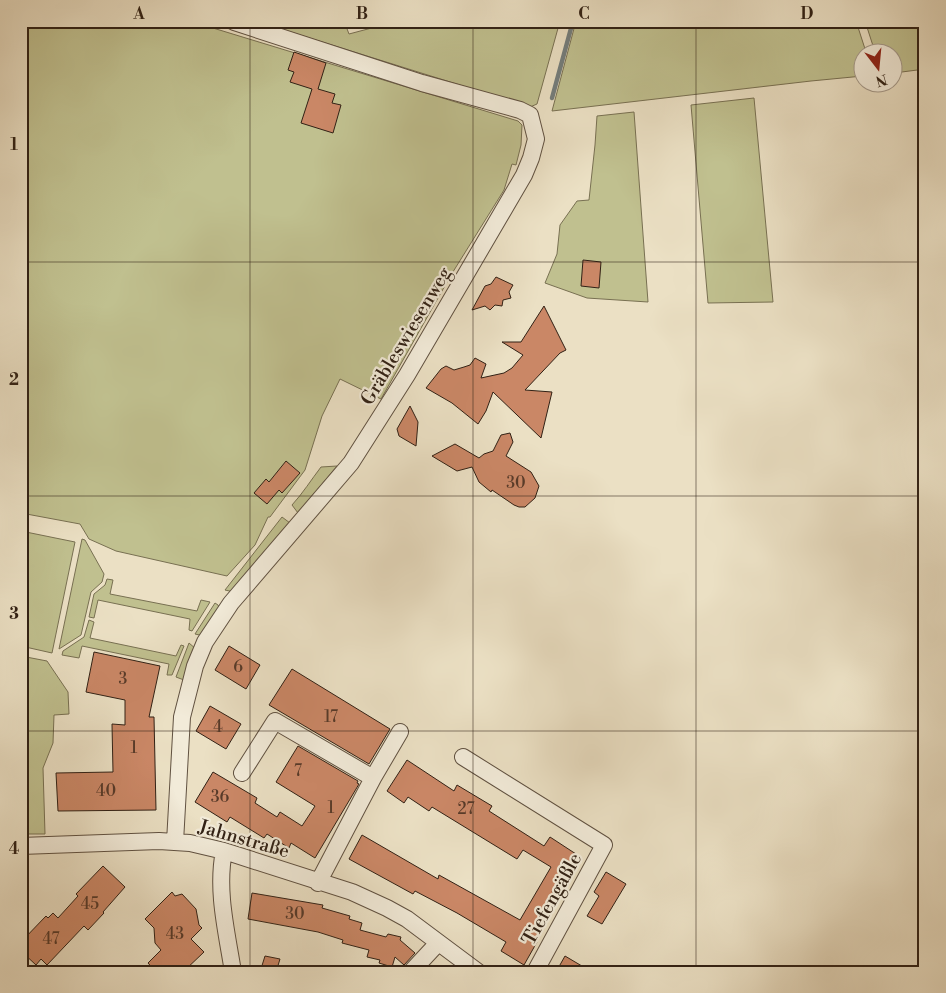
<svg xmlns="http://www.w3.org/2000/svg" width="946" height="993" font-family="'Libre Bodoni',serif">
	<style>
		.green { fill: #c0c08f; stroke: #787052 }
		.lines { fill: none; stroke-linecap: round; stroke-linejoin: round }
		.stream { stroke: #737d7c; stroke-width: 4.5 }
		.building { fill: #ca8766; stroke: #312115 }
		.minor-casing { stroke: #605141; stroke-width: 18 }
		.minor { stroke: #f2ebd9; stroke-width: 16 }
		.grid { fill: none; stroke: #312115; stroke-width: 1; stroke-opacity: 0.55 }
		.labels { text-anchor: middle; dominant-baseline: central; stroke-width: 4.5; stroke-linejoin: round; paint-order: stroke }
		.number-label { font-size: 16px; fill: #573a29 }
		.street-label { font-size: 19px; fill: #312115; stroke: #f2ebd9 }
		.neatline { fill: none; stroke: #312115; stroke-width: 2 }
		.grid-label { font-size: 16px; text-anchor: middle; font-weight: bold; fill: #312115 }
	</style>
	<rect width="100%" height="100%" fill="#ebe0c4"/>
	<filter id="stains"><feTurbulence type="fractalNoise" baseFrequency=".004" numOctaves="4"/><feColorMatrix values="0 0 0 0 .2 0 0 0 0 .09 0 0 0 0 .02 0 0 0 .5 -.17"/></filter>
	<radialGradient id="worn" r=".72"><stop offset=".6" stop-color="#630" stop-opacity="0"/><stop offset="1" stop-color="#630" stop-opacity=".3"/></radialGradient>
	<path class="green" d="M21 21H190L518 121 522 125 521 145 516 165 512 164 504 190 451 275 381 399 340 379 322 416 305 470 270 517H268L255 545 227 576 116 551 89 539 80 524 21 513Z
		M255 21H325L326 23 344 21 349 34 398 21H560L537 104 530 107Z
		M576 21H856L866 52H864L863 76 811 81 552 111Z
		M865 21H925V69L894 73V52H875Z
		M754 98 773 302 708 303 691 105Z
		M634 112 648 302 587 298 545 283 557 254 560 225 577 201 589 200 595 145 597 116Z
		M337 466 298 513 292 505C303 493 311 480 321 467Z
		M282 517 290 523 234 592 225 590Z
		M21 531 75 542 52 653 21 646Z
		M82 539 85 540 104 574 102 582 91 592 81 635 59 649Z
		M107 579 113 580 110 594 197 611 201 600 210 602 192 631 189 630 190 619 98 600 94 618 89 617 94 594 105 585Z
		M215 603 218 605 220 609 204 636 195 634Z
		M89 620 94 622 90 638 176 656 181 645 184 646 172 675H167L169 664 82 646 79 658 62 655 63 651 84 637Z
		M189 643 196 649 184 680 176 677Z
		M21 656 47 661 68 692 69 714 54 715 53 743 43 768 45 834H21Z"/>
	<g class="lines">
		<path class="stream" d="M552 98 573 21"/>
	</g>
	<path class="building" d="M294 52 326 63 318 89 335 94 332 103 341 105 333 133 301 123 312 89 290 82 294 72 288 70Z
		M583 260 601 262 599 288 581 286Z
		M496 277 513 285 509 292 511 298 503 300 502 306 495 305 490 310 485 306 472 310 485 286 491 284Z
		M544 306 566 350 560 353 525 390 552 392 541 438 493 392 486 411 478 424 452 403 426 388 441 369 446 366 454 370 464 367 470 365 475 358 486 364 481 378 504 373 512 368 523 355 502 342H521Z
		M410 406 418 422 416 446 399 436 397 429Z
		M510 433 513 442 506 456 531 472 539 486 535 498 525 507H519L514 505 492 490 491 492 479 482 472 467 457 471 432 456 455 444 479 458 484 454 493 451 501 435Z
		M286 461 300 473 282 493 279 490 267 504 254 493 266 479 269 482Z
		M229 646 260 665 246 689 215 670Z
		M94 652 160 666 149 717H154L156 810 58 811 56 773 113 772 112 724 125 725V700L86 692Z
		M292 669 390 729 369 764 269 705Z
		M210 706 241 724 226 749 196 731Z
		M298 746 358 781 357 783 359 784 315 858 291 843 289 848 267 834 264 838 230 817 227 822 195 802 213 772 257 798 255 803 277 817 280 812 302 826 315 806 276 782Z
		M407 760 454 791 457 785 492 806 489 811 544 846 550 837 576 854 552 892 561 897 535 941 537 942 524 965 501 951 506 942 457 913 415 891 413 894 349 859 362 835 438 879 439 875 520 920 551 867 523 850 517 859 432 807 429 811 408 797 404 803 387 791Z
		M103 866 125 887 103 912 104 913 88 930 84 926 47 965 41 959 36 965 21 951V942L46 916 48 918 53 913 58 918 78 896 76 894Z
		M606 872 626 884 602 924 587 916 599 896 594 892Z
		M172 892 175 896 182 894 196 909 199 925 202 928 191 939 204 952 183 972H156L148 963 161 950 155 943 154 928 145 919Z
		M252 893 323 905 322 908 350 916 349 919 362 923 360 930 386 937 388 934 401 937 400 940 415 953 404 965 395 957 392 967 379 963 380 960 367 957 369 950 342 943 343 940 318 932 248 919Z
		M265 956 280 959 276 972H260Z
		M565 956 592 972H556Z"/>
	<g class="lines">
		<g class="minor-casing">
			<path id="minor" d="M463 757 604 845 535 972
				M242 773 275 721 373 778
				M175 842 182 717 195 666 205 642 231 603 351 463 407 375 524 175 531 158 536 139 530 115 520 110 422 83 234 22
				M21 846 159 841 190 843 224 851 352 892 387 908 407 919 478 972
				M224 851C216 891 227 933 233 972
				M318 883 373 778 400 732
				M411 972 438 943"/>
		</g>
		<use href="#minor" class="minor"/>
	</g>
	<path class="grid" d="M250 21V972M473 21V972M696 21V972M21 262H925M21 496H925M21 731H925"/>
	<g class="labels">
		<g class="number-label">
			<text x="516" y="483">30</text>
			<text x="238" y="667">6</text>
			<text x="123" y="679">3</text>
			<text x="331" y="717">17</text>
			<text x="218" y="727">4</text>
			<text x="134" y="748">1</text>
			<text x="298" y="771">7</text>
			<text x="106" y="791">40</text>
			<text x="220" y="797">36</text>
			<text x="331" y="808">1</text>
			<text x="466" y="809">27</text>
			<text x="90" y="904">45</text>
			<text x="295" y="914">30</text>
			<text x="175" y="934">43</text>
			<text x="51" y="939">47</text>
		</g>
		<g class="street-label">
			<text transform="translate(406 336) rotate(-59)">Gräbleswiesenweg</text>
			<text transform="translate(244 839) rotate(16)">Jahnstraße</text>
			<text transform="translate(552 899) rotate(-61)">Tiefengäßle</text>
		</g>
	</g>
	<rect width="946" height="993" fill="none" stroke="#ebe0c4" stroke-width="55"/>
	<g transform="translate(878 68) rotate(164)"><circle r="24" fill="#f2ebd9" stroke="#a59a8b"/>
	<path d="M0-4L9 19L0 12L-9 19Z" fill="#8f2418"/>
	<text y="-8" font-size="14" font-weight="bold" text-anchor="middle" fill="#312115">N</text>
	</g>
	<rect x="28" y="28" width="890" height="938" class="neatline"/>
	<g class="grid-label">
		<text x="139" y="19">A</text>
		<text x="362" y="19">B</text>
		<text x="584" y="19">C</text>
		<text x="807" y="19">D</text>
		<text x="14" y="150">1</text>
		<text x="14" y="385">2</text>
		<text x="14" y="619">3</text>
		<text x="14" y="854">4</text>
	</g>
	<rect width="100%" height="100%" filter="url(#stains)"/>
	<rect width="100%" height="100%" fill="url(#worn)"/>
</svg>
